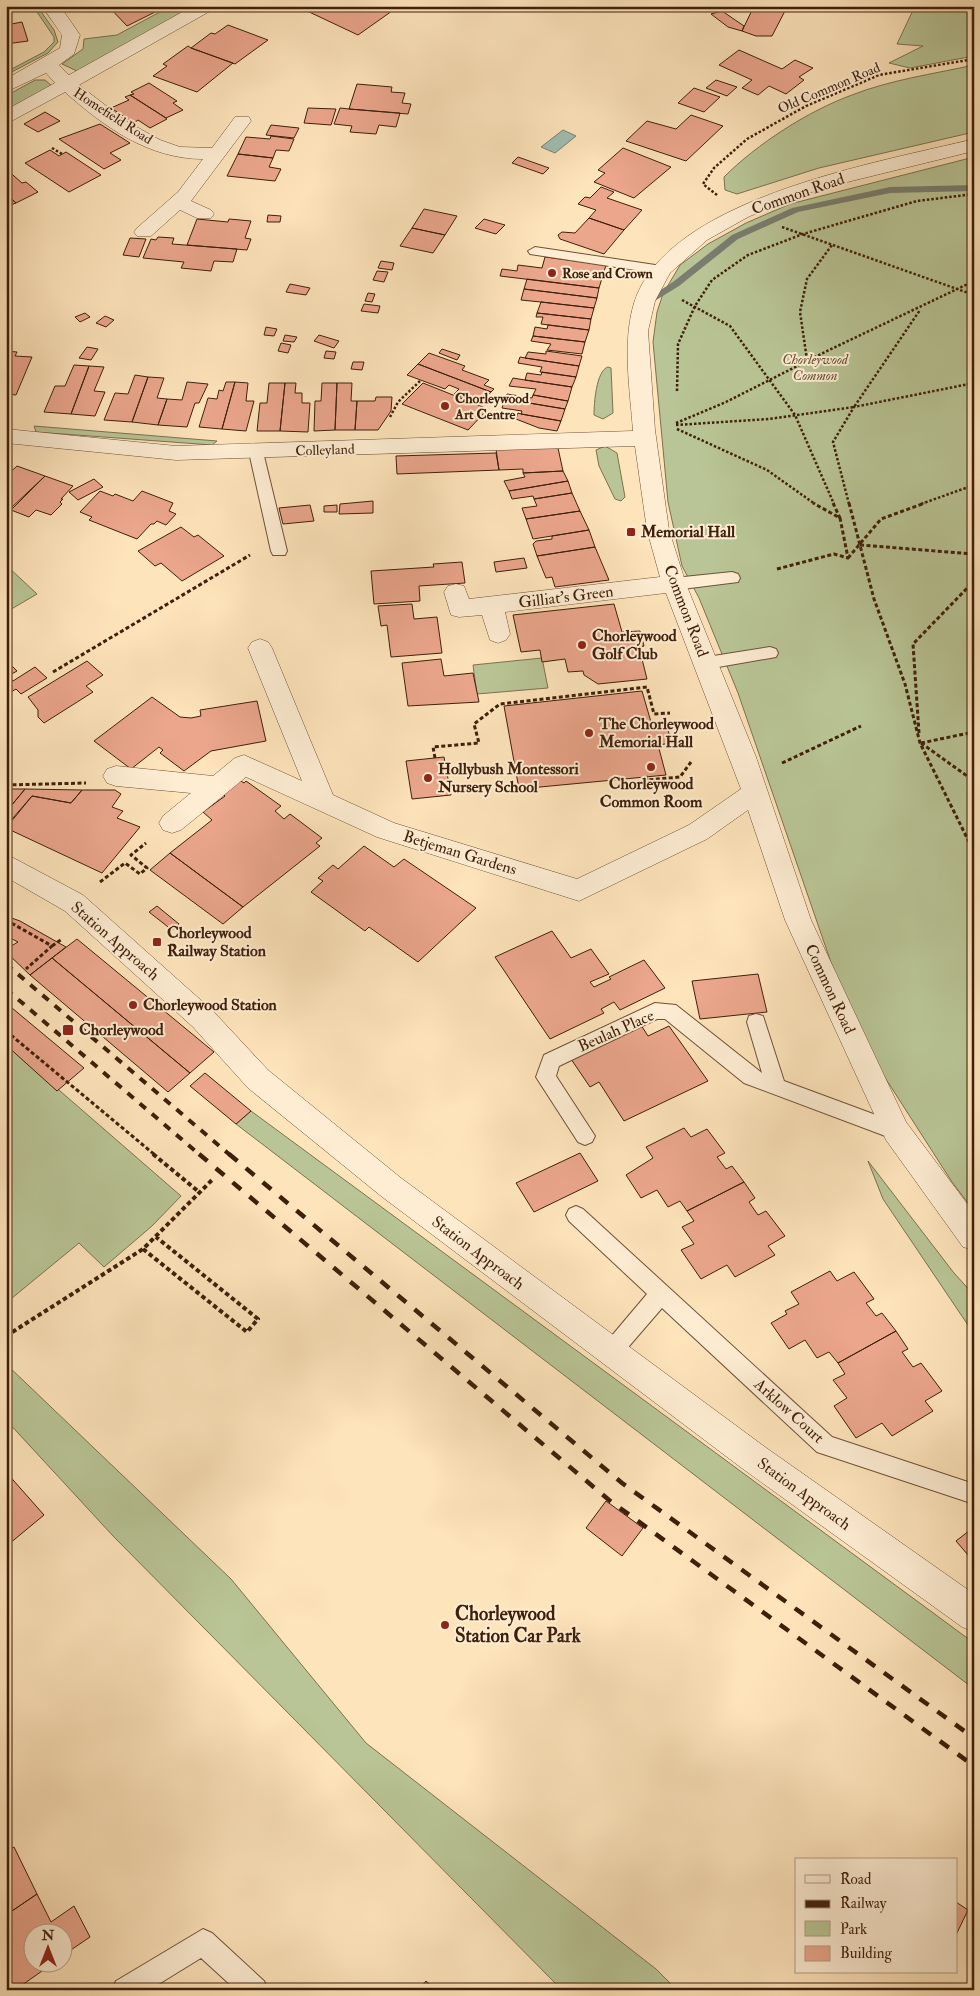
<svg xmlns="http://www.w3.org/2000/svg" width="980" height="1996" font-family="'IM FELL Double Pica',serif">
	<style>
		.green { fill: #b9c596; stroke: #7c7250 }
		.water { fill: #a0beb3; stroke: #797e6f }
		.lines { fill: none; stroke-linecap: round; stroke-linejoin: round }
		.stream { fill: #797e6f; fill-rule: evenodd }
		.building { fill: #eba68c; stroke: #3f1f0a }
		.lane-casing { stroke: #6f5036; stroke-width: 2 }
		.street-casing { stroke: #6f5036; stroke-width: 1 }
		.path-far2 { stroke: #3f1f0a; stroke-width: 2.5; stroke-dasharray: 2.5 2; stroke-linecap: butt }
		.path-far1 { stroke: #3f1f0a; stroke-width: 3; stroke-dasharray: 4 2.5; stroke-linecap: butt }
		.path { stroke: #3f1f0a; stroke-width: 4; stroke-dasharray: 4.5 3; stroke-linecap: butt }
		.lane { fill: #feedd3; fill-rule: evenodd }
		.street { fill: #feedd3; fill-rule: evenodd }
		.rail-far1 { stroke: #3f1f0a; stroke-width: 4; stroke-dasharray: 8 8; stroke-linecap: butt }
		.rail { stroke: #3f1f0a; stroke-width: 4.5; stroke-dasharray: 11 11; stroke-linecap: butt }
		.poi-dot { fill: #8f2418; stroke: #feedd3; stroke-width: 2 }
		.labels { text-anchor: middle; dominant-baseline: central; stroke-width: 4; stroke-linejoin: round; paint-order: stroke }
		.far-street-label { font-size: 14px; fill: #3f1f0a; stroke: #feedd3 }
		.far-poi-label { font-size: 14px; font-weight: bold; fill: #3f1f0a; stroke: #feedd3; text-anchor: start }
		.far-park-label { font-size: 14px; font-style: italic; fill: #645134; stroke: #feedd3 }
		.street-label { font-size: 16px; fill: #3f1f0a; stroke: #feedd3 }
		.poi-label { font-size: 16px; font-weight: bold; fill: #3f1f0a; stroke: #feedd3; text-anchor: start }
		.near-poi-label { font-size: 19px; font-weight: bold; fill: #3f1f0a; stroke: #feedd3; text-anchor: start }
	</style>
	<rect width="100%" height="100%" fill="#fee4bb"/>
	<filter id="stains"><feTurbulence type="fractalNoise" baseFrequency=".004" numOctaves="4"/><feColorMatrix values="0 0 0 0 .2 0 0 0 0 .09 0 0 0 0 .02 0 0 0 .5 -.17"/></filter>
	<radialGradient id="worn" r=".72"><stop offset=".6" stop-color="#630" stop-opacity="0"/><stop offset="1" stop-color="#630" stop-opacity=".3"/></radialGradient>
	<path class="green" d="M33 6H37L54 30 58 42 48 53 6 75V72L44 52 54 42V37Z
		M171 6H196L79 72 62 64 83 49 84 39 117 35Z
		M915 6H974V56L910 68 889 63 923 46 897 44Z
		M974 65V132L819 168 737 194 725 190 724 177C757 144 808 111 852 95 890 80 933 74 974 65Z
		M35 80H45L52 86 6 111V96Z
		M974 157V1211L952 1182 875 1062 835 974 738 693 699 598 682 566 668 502 653 342 657 312 663 294 680 265 708 244 746 223 790 204Z
		M608 367 611 368 613 413 603 419 594 415C594 404 596 371 608 367Z
		M34 426 217 441 212 445 36 432Z
		M605 446 617 453 625 497 621 501 615 499 599 466 596 450Z
		M6 565 37 594 8 611 6 609Z
		M542 658 548 688 477 694 473 665Z
		M6 1044 181 1196 152 1226 104 1267 79 1243 6 1303Z
		M251 1111 974 1643V1689L236 1124Z
		M868 1161 954 1273 974 1295V1334L883 1199Z
		M6 1364 231 1579 366 1743 656 1969 677 1990H562L114 1537 6 1420Z"/>
	<path class="water" d="M563 130 576 136 555 153 541 147Z"/>
	<g class="lines">
		<path class="stream" d="M974 185V191L890 193 798 212 738 239 679 286 653 302H647L645 300 673 282 732 235 792 208 890 187Z"/>
	</g>
	<path class="building" d="M108 6H167L127 26Z
		M311 6H380L392 11 358 35 305 10Z
		M754 6 787 7 772 36H756L742 31Z
		M722 11 744 26 742 31 728 27 711 14Z
		M22 22 28 41 6 44V25Z
		M228 25 268 40 235 64 191 48 211 33 215 34Z
		M188 46 191 48 233 63 197 92 153 76 167 66 163 64Z
		M739 50 782 69 795 60 813 68 799 77 804 80 786 94 769 86 758 95 742 88 752 80 719 65Z
		M716 80 737 87 727 96 706 88Z
		M149 83 177 101 173 103 183 110 166 118 130 95 134 94 131 92Z
		M357 84 392 87 391 92 405 93 402 103 411 104 408 114 349 109Z
		M694 88 720 97 704 112 678 103Z
		M130 95 166 118 167 119 150 128 138 120 134 123 111 108 129 100 125 97Z
		M308 108 336 109 331 125 304 123Z
		M340 108 349 109 400 113 396 127 379 125 376 134 350 132 352 126 334 124Z
		M45 112 60 121 38 132 24 124Z
		M691 115 723 126 686 161 626 141 647 121 676 129Z
		M100 124 130 143 110 153 121 160 104 169 59 139Z
		M271 125 299 128 294 138 266 135Z
		M271 136 294 139 289 151 276 150 273 158 238 154 246 137 270 139Z
		M623 148 671 167 634 198 594 182 605 173 598 170Z
		M50 150 59 156 66 152 101 175 69 192 25 163Z
		M238 154 273 158 269 167 281 169 275 181 227 176Z
		M518 157 549 168 543 174 512 163Z
		M6 169 22 183 26 182 38 192 16 203 6 194Z
		M601 187 614 192 607 198 642 210 624 230 589 218 596 210 578 204 585 197 590 198Z
		M6 194 16 203 6 207Z
		M424 209 457 216 445 235 412 228Z
		M268 215 281 216 280 222H267Z
		M589 218 624 230 604 254 560 239 558 235 562 232 575 233Z
		M197 219 228 222 229 219 251 221 245 238 251 239 247 250 187 245Z
		M484 219 505 225 496 234 475 228Z
		M412 228 445 235 433 253 400 246Z
		M158 237 174 238 172 244 237 249 233 262 214 261 211 271 181 268 184 262 143 258 151 239 156 240Z
		M130 238 146 239 139 257 123 255Z
		M545 257 606 265 599 288 500 276 502 269 517 271 518 265 542 268Z
		M381 261 394 263 392 270 378 268Z
		M377 271 388 272 384 282 373 280Z
		M527 279 599 288 597 298 524 289Z
		M290 284 310 288 306 295 286 292Z
		M524 289 597 298 594 308 541 302 521 300Z
		M368 293 375 294 372 302 365 301Z
		M541 302 594 308 591 319 537 313Z
		M364 304 380 306 378 313 361 311Z
		M85 313 90 317 80 322 75 317Z
		M537 313 591 319 589 330 541 324 543 317H536Z
		M105 316 114 320 106 327 96 323Z
		M548 325 589 330 585 342 533 336 535 327 547 329Z
		M266 327 277 329 274 336 264 335Z
		M285 335 297 337 294 342 283 341Z
		M319 335 339 341 334 348 314 341Z
		M533 336 585 342 582 354 547 350 551 344 531 341Z
		M281 343 291 345 288 353 278 351Z
		M87 347 98 349 91 360 79 358Z
		M442 349 460 355 457 360 439 353Z
		M6 351 17 352 15 356 32 357 16 395 6 394Z
		M326 351 336 352 334 359 324 358Z
		M546 351 582 356 579 366 525 358 528 352 546 354Z
		M429 353 465 366 462 370 489 380 484 385 494 389 491 392 418 364Z
		M520 357 525 358 579 366 576 377 540 372 542 367 518 363Z
		M353 362H364L362 370 351 369Z
		M418 364 491 392 480 404 454 394 459 389 449 385 445 389 407 375Z
		M74 365 89 366 71 414 44 412 55 386H65Z
		M89 366 104 367 94 391 105 392 95 416 71 414Z
		M542 372 576 377 572 387 525 380 527 373 541 375Z
		M135 375 148 377 132 422 104 420 115 393 128 394Z
		M148 377 164 378 157 398 167 399 158 425 132 422Z
		M513 378 525 380 572 387 568 401 533 395 536 389 509 386Z
		M187 382 208 384 199 403H195L187 427 158 425 167 399 182 400Z
		M226 382H235L222 429 199 427 208 398 217 399 219 390 223 391Z
		M235 382 248 383 246 401H254L246 431 222 429Z
		M269 383H285L280 431H257L260 403H267Z
		M285 383H296L295 393H302V403H310L308 432 280 431Z
		M322 383H337L335 430 314 431 315 401H321Z
		M337 383H352L351 401H357L355 430H335Z
		M423 383 488 409 468 430 402 404Z
		M507 394 532 398 533 395 568 401 565 409 505 399Z
		M376 397H392L391 411 378 430H355L357 401H375Z
		M505 399 565 409 561 421 521 414 522 411 502 408Z
		M518 413 521 414 561 421 557 431 539 428 516 419Z
		M558 448 563 471 523 473V469L499 470 496 449Z
		M496 453 499 470 397 474 396 456Z
		M17 466 45 476 10 509 6 507V476Z
		M563 471 568 481 509 491 504 481 525 477 523 473Z
		M45 476 73 486 61 499H63L60 502 62 504 51 515 36 510 29 517 11 510Z
		M94 479 103 487 78 500 69 492Z
		M568 481 572 493 534 499 533 496 512 499 509 491Z
		M100 491 113 496 115 494 133 501 142 491 173 503 169 511 176 514 166 525 157 521 154 524H151L137 539 89 520 92 517 80 512Z
		M572 493 580 511 526 519 522 508 537 506 534 499Z
		M373 501V513L339 514 340 504Z
		M310 505 314 521 283 524 279 508Z
		M337 505V512H324V506Z
		M580 511 589 530 533 539 526 519Z
		M181 527 194 537 198 535 224 556 182 581 161 563 155 566 138 551Z
		M589 530 595 547 537 556 533 544 536 541 552 539V536Z
		M595 547 609 580 555 587 552 577 546 578 537 556Z
		M524 558 527 568 496 572 494 562Z
		M462 562 465 583 419 586 420 601 374 604 371 571 434 567 433 564Z
		M412 604 414 619 437 617 442 653 391 657 387 625 381 626 378 606Z
		M614 604 622 632 640 631 644 646 639 647 647 679 598 684 584 675 583 671 568 672 565 659 542 662 540 650 521 652 513 615Z
		M441 659 444 676 473 673 479 702 408 706 402 663Z
		M87 661 103 675 86 686 93 692 44 723 38 717V710L28 697Z
		M10 664 17 671 8 676 13 681 35 667 47 678 21 694 16 689 6 695V666Z
		M642 691 651 722 665 721 672 743 658 745 666 775 519 789 504 706Z
		M152 697 180 717 191 718 201 716 200 710 257 701 266 741 211 751 184 771 160 753 163 750 159 747 131 769 94 741Z
		M444 757 451 795 412 799 406 761Z
		M238 779 244 783 246 781 281 806 275 811 284 819 290 814 322 838 316 843 320 846 243 907 170 853 212 820 203 812 225 796 220 791Z
		M6 789H25L6 812Z
		M25 789 82 790 71 803 32 796 6 826V812Z
		M82 790H115L121 794 112 807 123 811 117 818 140 827 102 873 6 828 32 796 71 803Z
		M364 846 394 867 404 859 476 908 418 962 369 927 365 931 311 892 323 881 318 878 333 865 338 869Z
		M170 853 243 907 223 924 150 870Z
		M157 906 179 924 172 930 149 912Z
		M6 916 20 921 66 947 30 975 6 952V949L18 942 6 936Z
		M552 931 571 958 591 949 609 974 590 982 594 987 611 979 609 977 644 960 665 988 620 1010 614 1002 601 1009 604 1013 550 1039 495 957Z
		M77 939 214 1052 190 1073 52 958Z
		M52 958 190 1073 168 1092 30 975Z
		M758 974 767 1012 700 1019 692 981Z
		M6 1003 84 1068 57 1091 6 1045Z
		M641 1025 648 1036 669 1026 708 1081 624 1121 599 1082 590 1087 571 1059Z
		M205 1073 251 1111 236 1124 190 1086Z
		M684 1128 691 1137 707 1129 725 1153 717 1157 726 1169 732 1166 744 1182 687 1211 680 1201 668 1207 657 1190 641 1198 626 1175 653 1158 646 1147Z
		M580 1153 598 1181 534 1212 516 1183Z
		M744 1182 755 1198 749 1202 758 1215 766 1211 785 1236 768 1246 775 1255 735 1277 727 1265 701 1279 681 1250 694 1244 682 1227 694 1221 687 1211Z
		M830 1271 837 1281 854 1272 874 1299 866 1303 876 1316 882 1313 896 1331 838 1363 829 1352 817 1358 805 1340 789 1349 771 1323 787 1314 785 1311 799 1304 791 1292Z
		M896 1331 908 1349 902 1352 913 1367 921 1363 942 1391 925 1401 933 1411 892 1436 882 1423 856 1438 834 1406 847 1398 833 1380 845 1374 838 1363Z
		M6 1472 44 1515 9 1544 6 1541Z
		M606 1501 643 1528 622 1556 586 1528Z
		M974 1527V1562L956 1541Z
		M14 1847 37 1894 6 1915V1852Z
		M37 1894 51 1922 74 1906 90 1937 62 1956V1934H32V1964H52L15 1990H6V1915Z
		M956 1902 968 1910 956 1935Z
		M426 1981 436 1990H419Z"/>
	<g class="lines">
		<g class="lane-casing">
			<path id="lane" d="M535 247 662 266 669 270 662 274 530 254 528 251Z
				M256 447 263 452 287 551 285 555H273L271 551 249 452Z
				M732 572 738 574 740 578 738 582 674 590 668 588 666 584 668 580 674 578Z
				M770 647 776 649 778 653 776 657 707 669 701 667 699 663 701 659 707 657Z
				M655 1003 676 1005 762 1073 747 1022 749 1016 756 1014 763 1016 784 1081 903 1125 906 1131 903 1137 896 1140 744 1083 665 1019H657L559 1066 556 1076 595 1136 592 1142 585 1145 578 1142 536 1077 544 1055Z
				M576 1206 583 1209 832 1437 974 1484V1504L817 1452 662 1308 618 1359 611 1362 604 1359 600 1352 604 1345 647 1294 569 1221 566 1215 569 1209Z
				M203 1929 212 1933 264 1981 268 1990H236L201 1958 149 1990H112L116 1981Z"/>
		</g>
		<g class="street-casing">
			<path id="street" d="M42 6H60L80 35 74 54 59 65 69 75 193 6H215L212 10 79 85 126 121 160 140 180 147 212 148 235 117H249L251 121 191 201 211 210 214 214 211 218H197L180 210 151 236H137L134 232 137 228 178 192 203 159C149 159 104 127 65 92L6 124V110L55 83 46 73 6 92V79L60 48 62 35Z
				M974 139V151L831 186 790 199 748 217 707 240 670 273 655 301 648 331 655 430 669 530 686 584 756 757 811 920 906 1122 974 1213V1250L963 1247 886 1140 785 920 748 810 707 839 579 901 377 837 246 777 181 830 172 833 163 830 159 823 163 816 191 793 116 786 107 783 103 776 107 769 116 766 213 776 235 758 244 755 302 781 248 648 252 642 260 639 268 642 272 648 333 795 394 823 577 879 689 825 741 789 666 593 505 612 510 634 506 640 498 643 490 640 482 615 459 617 451 615 444 592 448 586 456 584 464 586 469 599 660 577 647 530 635 446 176 460 6 443V429L176 446 633 431C630 390 622 343 634 303 666 198 881 162 974 139Z
				M6 854 83 895 213 1011 268 1070 401 1178 765 1447 974 1594V1632L962 1627 743 1469 381 1196 248 1088 193 1027 65 911 6 877Z"/>
		</g>
		<path class="path-far2" d="M52 148 62 154
			M717 195 703 184 714 168 747 139 806 106 879 75 974 59
			M782 227 974 295
			M682 300 730 326 795 415 834 504
			M807 360 800 312 807 279 832 245
			M677 391 678 344 695 306 712 280 748 255 803 234 917 201 974 194
			M390 417 398 402 420 381
			M676 423 726 402 827 351 974 281
			M676 425 769 419 854 407 920 310
			M677 429 767 470 815 504
			M849 504 833 442 854 407 974 383
			M921 504 974 485"/>
		<path class="path-far1" d="M833 503 840 518
			M849 503 874 599 905 684 920 743 974 852
			M860 545 974 554
			M848 558 881 519 925 503
			M777 569 834 554 848 558 840 518 813 503
			M53 672 250 555
			M919 733 913 644 974 581
			M921 743 974 781
			M921 743 974 732
			M435 758 433 747 479 743 474 724 500 704 647 687 654 714 670 713
			M782 763 861 726
			M646 776 647 780 680 777 691 762
			M6 785 86 783
			M100 882 125 863 140 874 147 868 131 855 146 843
			M6 920 52 946 26 969
			M52 946 62 939
			M6 1031 155 1155"/>
		<path class="path" d="M153 1154 199 1192
			M143 1249 247 1332 258 1319 156 1237
			M6 1336 143 1249 213 1179"/>
		<use href="#lane" class="lane"/>
		<use href="#street" class="street"/>
		<path class="rail-far1" d="M6 964 230 1155
			M6 989 200 1155"/>
		<path class="rail" d="M199 1154 609 1500 974 1766
			M229 1154 622 1483 974 1738"/>
	</g>
	<g class="poi-dot">
		<circle cx="552" cy="273" r="5"/>
		<circle cx="445" cy="406" r="5"/>
		<rect x="626" y="527" width="10" height="10" rx="2.5"/>
		<circle cx="582" cy="645" r="5"/>
		<circle cx="589" cy="733" r="5"/>
		<circle cx="651" cy="767" r="5"/>
		<circle cx="428" cy="778" r="5"/>
		<rect x="152" y="937" width="10" height="10" rx="2.5"/>
		<circle cx="133" cy="1005" r="5"/>
		<rect x="62" y="1024" width="12" height="12" rx="2.5"/>
		<circle cx="445" cy="1625" r="5"/>
	</g>
	<g class="labels">
		<g class="far-street-label">
			<text transform="translate(829 88) rotate(-23)">Old Common Road</text>
			<text transform="translate(113 116) rotate(33)">Homefield Road</text>
			<text transform="translate(325 450) rotate(-2)">Colleyland</text>
		</g>
		<g class="far-poi-label">
			<text x="562" y="273">Rose and Crown</text>
			<text x="455" y="398">Chorleywood<tspan x="455" dy="16">Art Centre</tspan></text>
		</g>
		<g class="far-park-label">
			<text x="815" y="359">Chorleywood<tspan x="815" dy="16">Common</tspan></text>
		</g>
		<g class="street-label">
			<text transform="translate(798 194) rotate(-19)">Common Road</text>
			<text transform="translate(566 597) rotate(-7)">Gilliat's Green</text>
			<text transform="translate(686 611) rotate(69)">Common Road</text>
			<text transform="translate(460 853) rotate(17)">Betjeman Gardens</text>
			<text transform="translate(115 941) rotate(41)">Station Approach</text>
			<text transform="translate(830 989) rotate(65)">Common Road</text>
			<text transform="translate(616 1031) rotate(-24)">Beulah Place</text>
			<text transform="translate(478 1253) rotate(37)">Station Approach</text>
			<text transform="translate(789 1411) rotate(42)">Arklow Court</text>
			<text transform="translate(804 1494) rotate(36)">Station Approach</text>
		</g>
		<g class="poi-label">
			<text x="641" y="532">Memorial Hall</text>
			<text x="592" y="636">Chorleywood<tspan x="592" dy="18">Golf Club</tspan></text>
			<text x="599" y="724">The Chorleywood<tspan x="599" dy="18">Memorial Hall</tspan></text>
			<text x="438" y="769">Hollybush Montessori<tspan x="438" dy="18">Nursery School</tspan></text>
			<text x="651" y="784" text-anchor="middle">Chorleywood<tspan x="651" dy="18">Common Room</tspan></text>
			<text x="167" y="933">Chorleywood<tspan x="167" dy="18">Railway Station</tspan></text>
			<text x="143" y="1005">Chorleywood Station</text>
			<text x="79" y="1030">Chorleywood</text>
		</g>
		<g class="near-poi-label">
			<text x="455" y="1614">Chorleywood<tspan x="455" dy="22">Station Car Park</tspan></text>
		</g>
	</g>
	<rect width="980" height="1996" fill="none" stroke="#fee4bb" stroke-width="25"/>
	<rect x="8" y="8" width="965" height="1981" fill="none" stroke="#3f1f0a" stroke-width="2.5"/>
	<rect x="12" y="12" width="955" height="1971" fill="none" stroke="#3f1f0a"/>
	<rect x="795" y="1858" width="162" height="115" fill="#feedd3" stroke="#b29b83"/>
	<rect x="805" y="1875" width="25" height="8" fill="#feedd3" stroke="#b29b83"/>
	<text x="840" y="1884" font-size="15" fill="#3f1f0a">Road</text>
	<rect x="805" y="1900" width="25" height="8" fill="#3f1f0a" stroke="#b29b83"/>
	<text x="840" y="1908" font-size="15" fill="#3f1f0a">Railway</text>
	<rect x="805" y="1921" width="25" height="15" fill="#b9c596" stroke="#b29b83"/>
	<text x="840" y="1934" font-size="15" fill="#3f1f0a">Park</text>
	<rect x="805" y="1946" width="25" height="15" fill="#eba68c" stroke="#b29b83"/>
	<text x="840" y="1958" font-size="15" fill="#3f1f0a">Building</text>
	<g transform="translate(48 1948)"><circle r="24" fill="#feedd3" stroke="#b29b83"/>
	<path d="M0-4L9 19L0 12L-9 19Z" fill="#8f2418"/>
	<text y="-8" font-size="14" font-weight="bold" text-anchor="middle" fill="#3f1f0a">N</text>
	</g>
	<rect width="100%" height="100%" filter="url(#stains)"/>
	<rect width="100%" height="100%" fill="url(#worn)"/>
</svg>
